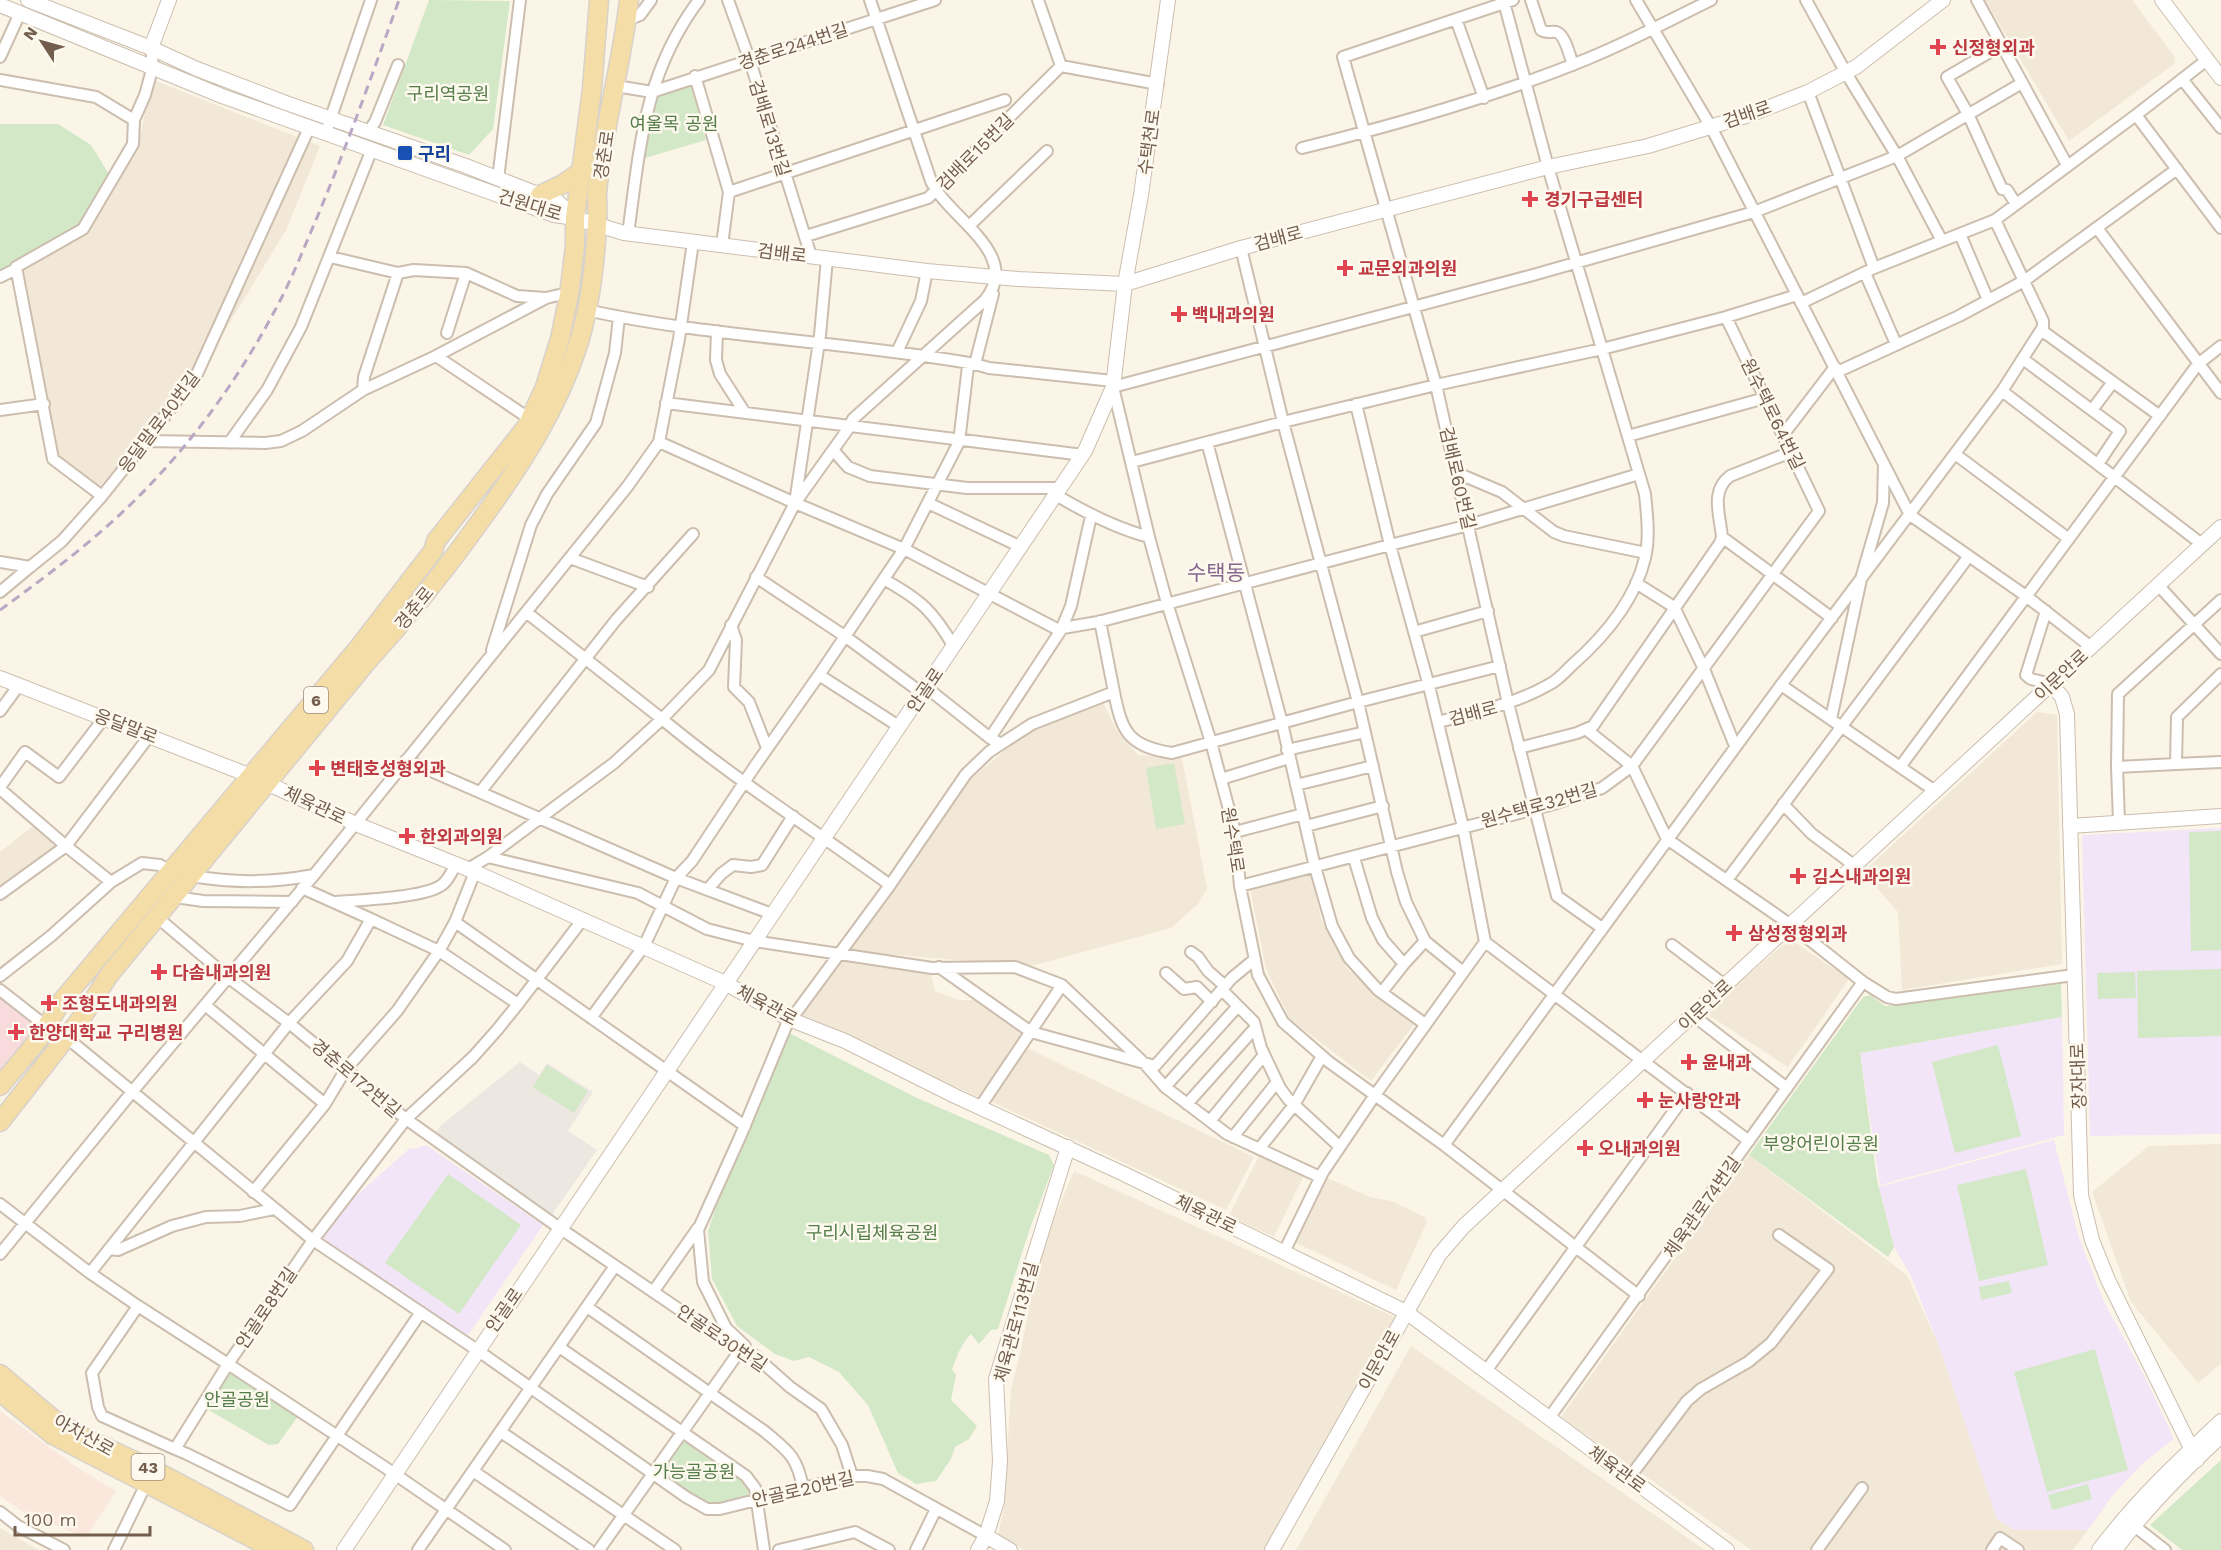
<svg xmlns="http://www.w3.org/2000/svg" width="2221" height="1550" font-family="'Work Sans','Noto Sans KR',sans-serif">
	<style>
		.residential { fill: #f2e8d7 }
		.commercial { fill: #fae8dd }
		.industrial { fill: #ece7e1 }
		.education { fill: #f2e5f7 }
		.medical { fill: #f8dcdd }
		.green { fill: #d2e8c7 }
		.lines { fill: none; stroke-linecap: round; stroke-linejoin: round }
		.minor-casing { stroke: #ccbeaf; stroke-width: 14 }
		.tertiary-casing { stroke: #ccbeaf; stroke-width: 16 }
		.primary-casing { stroke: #d8d2cd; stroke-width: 21 }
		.minor { stroke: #fff; stroke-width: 10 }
		.tertiary { stroke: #fff; stroke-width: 14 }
		.primary { stroke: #f4dda6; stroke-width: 18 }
		.rail { stroke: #b9a7c4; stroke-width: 3; stroke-dasharray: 9 6; stroke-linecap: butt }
		.health-dot { fill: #e0444e; stroke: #fef9ee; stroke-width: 2 }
		.transit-dot { fill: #1a4fb4; stroke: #fef9ee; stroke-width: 2 }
		.labels { text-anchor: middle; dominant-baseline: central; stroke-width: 5; stroke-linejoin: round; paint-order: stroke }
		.shield { fill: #fef9ee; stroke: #9d8c7e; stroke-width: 1.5 }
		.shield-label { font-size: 16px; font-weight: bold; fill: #735e4e }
		.street-label { font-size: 18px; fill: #735e4e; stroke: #fef9ee }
		.health-label { font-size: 18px; font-weight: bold; fill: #be3a42; stroke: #fef9ee; text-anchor: start }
		.park-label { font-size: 18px; fill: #547d4a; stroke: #fef9ee }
		.transit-label { font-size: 18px; font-weight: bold; fill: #164399; stroke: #fef9ee; text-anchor: start }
		.quarter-label { font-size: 21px; fill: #85668f; stroke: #fef9ee }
	</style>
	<rect width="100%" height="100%" fill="#fbf5e8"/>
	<path class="residential" d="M1985 0H2132L2175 57 2174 64 2069 141Z
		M151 79 320 146 286 230 178 408 95 491 58 456 21 269 117 182 141 133Z
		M1103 703 1117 731 1138 755 1182 758 1207 888 1198 904 1171 928 1031 966 848 951 972 778 1027 732Z
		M2037 712 2057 715 2062 964 1902 990 1898 912 1863 872Z
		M38 822 61 845 0 890V852Z
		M1312 875 1321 919 1348 970 1415 1023 1371 1081 1290 1019 1266 969 1250 888Z
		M1790 939 1849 979 1788 1067 1704 1012Z
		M843 959 931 974 935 991 960 1000H974L1024 1032 980 1098 798 1014Z
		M1027 1048 1254 1157 1226 1210 990 1101Z
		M2221 1144V1363L2198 1383 2131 1302 2092 1192 2149 1146Z
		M1260 1154 1304 1175 1274 1237 1229 1216Z
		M1749 1155 1907 1275 1939 1346 2015 1530H2088L2073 1550H1751L1561 1417Z
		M1074 1171 1397 1318 1272 1550H1024L998 1535 1004 1507 1011 1390 1022 1345 1039 1255Z
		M1323 1176 1370 1197 1391 1201 1425 1217 1427 1222 1396 1290 1292 1241Z
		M1411 1346 1695 1543 1705 1550H1296Z
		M0 1528 39 1550H0Z"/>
	<path class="commercial" d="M0 1411 75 1466 116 1491 86 1538 23 1512 0 1496Z"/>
	<path class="industrial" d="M520 1062 539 1075 547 1063 593 1092 568 1131 597 1150 551 1216 433 1136 440 1126Z"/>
	<path class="education" d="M2221 828V1134L2090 1136 2082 835Z
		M2062 1017 2064 1135 1880 1185 1860 1053Z
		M2054 1140 2078 1235 2104 1302 2145 1377 2174 1439 2143 1463 2112 1496 2088 1530H2014L1997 1519 1939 1346 1910 1274 1894 1247 1879 1187Z
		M426 1145 543 1225 466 1338 320 1236 347 1204 410 1148 415 1149Z"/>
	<path class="medical" d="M0 998 37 1026 0 1071Z"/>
	<path class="green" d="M429 0 510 1 493 129 469 155 383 125Z
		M691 86 706 140 642 159 654 96Z
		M0 124H58L91 145 112 179 83 229 0 274Z
		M1174 763 1185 824 1156 829 1146 768Z
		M2221 831V950L2191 951 2189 832Z
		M2221 969V1036L2138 1038 2137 971Z
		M2135 972 2136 998 2098 999 2097 973Z
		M2061 984 2062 1017 1860 1053 1877 1180 1894 1247 1888 1257 1749 1155 1863 997 1870 995 1885 1006Z
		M787 1032 917 1098 1049 1155 1054 1165 1029 1231 998 1329 991 1330 979 1344 971 1334C961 1344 957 1356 952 1370L956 1375 951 1400 977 1426 969 1439 955 1447 951 1459 936 1481 916 1484 898 1473 868 1405 839 1372 809 1357 794 1361 775 1354 737 1326 712 1279 708 1231 716 1207 745 1142Z
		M1998 1045 2021 1136 1955 1153 1932 1062Z
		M547 1065 588 1091 574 1113 533 1087Z
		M2026 1169 2048 1265 1979 1281 1957 1185Z
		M448 1174 521 1225 459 1314 385 1263Z
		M2009 1281 2012 1293 1981 1300 1979 1287Z
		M2095 1349 2128 1470 2047 1492 2014 1372Z
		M228 1364 301 1412 278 1444 269 1445 202 1406Z
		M684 1437 740 1477 749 1487 748 1497 709 1506 658 1474Z
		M2221 1460V1550H2182L2150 1525Z
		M2088 1484 2092 1499 2052 1510 2048 1495Z"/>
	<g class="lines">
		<g class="minor-casing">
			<path id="minor" d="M728 0 750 61 811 256
				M1038 0 1061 66 1158 84
				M1513 0 1343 57 1436 385 1508 703 1557 896 1602 928
				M1531 0 1541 30C1547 34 1549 31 1556 32 1565 34 1570 57 1573 65
				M1636 0 1711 127 1910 515 2026 596 2091 647
				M1806 0 1846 73 1897 156 1942 241
				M1977 0 2067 165
				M1456 19 1484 98
				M627 20 640 15 651 0
				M2002 45 1947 77 1968 114 2002 189 2007 190 2016 204
				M0 57 20 13
				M695 76 729 192 722 245
				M2182 79 2221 128
				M0 80 96 97 134 120
				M616 86 652 92 935 0
				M1808 92 1874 268
				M2136 115 2221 228
				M326 132 371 0
				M368 132 375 122 398 65
				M1302 148C1399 124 1494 97 1587 59 1629 42 1670 20 1711 0
				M498 179 520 0
				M729 192 1005 100
				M1995 220 2043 321V327L2002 391 2203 545
				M969 226 1047 151
				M2097 228 2221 393
				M628 234C640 147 644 73 699 0
				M1960 234 1988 300
				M806 236 928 198 1061 66
				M330 257 398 273 414 270 466 273 517 296 546 298
				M16 267 53 459 102 496
				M1865 273 1896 344
				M0 277 16 269V267L83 229 133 144 134 120 145 95 153 66 151 48
				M1801 303 1874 268 1995 220 2136 115 2208 59
				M586 310C714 338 846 341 975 364L993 294
				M2041 330 2160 416
				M717 331 716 360 720 374 745 413
				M447 333 466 273
				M897 352 921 301 927 271
				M436 356 530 419
				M2023 359 2120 431 2098 464
				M1837 372 1959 316 2024 281 2177 169
				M363 390 364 377 398 273
				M666 403 1083 455
				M1356 404 1390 545 1469 525 1639 474
				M0 410 44 404
				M2092 410 2113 382
				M1783 435 1835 367
				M1628 436 1765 398
				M146 441 265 443 281 441 302 431 363 390 436 356 546 298 559 295H569
				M659 442 795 503 820 335 827 259
				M1207 442 1282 723 1315 867 1332 926 1349 958 1378 990 1425 1024
				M229 443 267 390 301 327 372 149
				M833 450 848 467 870 476 967 488H1060
				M1955 454 2069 539
				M1132 462 1283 422 1241 248
				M1457 473 1502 492 1554 532 1564 536 1646 553
				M1056 495C1086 513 1115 528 1149 537
				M795 503 904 549 1057 629 1098 622 1390 545 1429 686 1463 827 1485 942 1749 1141
				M928 503 1021 547
				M1722 537 1832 618
				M570 558 648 587
				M0 562 30 567 62 541 102 496 146 441 197 374 310 126
				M756 577 846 637 923 694
				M885 580C921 600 933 611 954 647
				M1636 583 1674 607 1704 669 1735 746
				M2159 586 2221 654
				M0 592 30 567
				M2046 611 2026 675 2031 679 2051 684
				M526 612 662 719 709 670 795 503 848 429 853 419 985 300C1023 254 948 218 931 181L870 0
				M1100 621 1114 692
				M731 625 736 640 734 687 749 702 767 748
				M1414 632 1488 611
				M492 650 531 525 547 494 596 423 615 353 619 317
				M1500 666 1358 702 1283 422 1436 385 1602 349 1726 317 1797 295
				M2221 674 2177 717 2176 764 2221 762
				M819 675 900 727
				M1781 685 1935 791
				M927 688 990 738 1001 744 1032 724 1114 692C1122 733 1129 746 1172 753L1358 702 1397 872 1406 902 1425 941 1463 972
				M0 711 19 685
				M1831 719 1861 579 1883 503 1884 464
				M1438 722C1476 712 1516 704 1550 684 1558 680 1565 672 1571 666 1603 638 1635 600 1645 558 1650 537 1647 515 1645 494L1548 167 1504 2
				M990 738 1061 630 1071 606 1091 516
				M1519 748 1577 733 1593 726 1720 543 1722 537C1720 515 1710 491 1730 476L1791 452
				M1287 750 1365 732
				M406 760 676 878 772 914
				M1900 767 2198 364 2221 346
				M2117 767 2176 764
				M1221 779 1289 758
				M1296 785 1373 766
				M0 787 25 752 59 777 104 718
				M0 789 66 846 0 894
				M481 791 616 620 693 534
				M1783 804 1812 834 1855 866
				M2119 821 2117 767 2118 694 2221 600
				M1306 826 1383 806
				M1235 832 1303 814
				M488 857 638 893 707 929 754 941 932 968 1015 967 1062 985 1144 1063 1165 1087 1227 1134 1320 1177
				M1354 858 1372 918 1383 940 1404 964 1425 941
				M468 869 488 857 614 763 662 719C734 779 814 830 890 885
				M191 876C235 883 271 883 314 875
				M1727 880 1969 556
				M111 882 66 846 150 735
				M1240 886 1550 805 1602 788 1632 766 1819 511 1726 317
				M708 889 721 874 733 865 751 867 762 865 793 816
				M175 897 203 901 292 902
				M336 902C359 900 427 898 443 884 449 879 453 869 456 864
				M158 918 229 978 289 1023 406 1119 561 1229 724 1340 754 1355 790 1387 821 1409 842 1445 852 1476
				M371 919 439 951 518 1004 583 919
				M455 922 745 1126
				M1672 945 1726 986
				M1191 952 1198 957 1208 971 1225 986
				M939 967 1031 1032 1155 1066 1232 978 1255 959
				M1166 973 1184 989 1197 987 1212 1002
				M0 976 51 936 111 882 142 863 160 865 170 871
				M1863 982 1887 997 1896 999 2074 975
				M0 990 46 1026
				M1222 990 1254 1022 1261 1048 1280 1088 1288 1099 1340 1147
				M1382 992 1404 964
				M518 1004 497 1030 473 1057 406 1119 313 1240 477 1350 686 1497 707 1509H720L852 1476H867L883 1479 986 1536
				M205 1005 325 1104
				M1694 1016 1787 1088
				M591 1018 644 946 676 878 692 861 755 766 819 675 904 549 959 442 968 366 975 364 989 368 1113 381
				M67 1038 313 1240 228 1364 383 1466 505 1550
				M1165 1087 1238 1006
				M1187 1104 1255 1028
				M980 1107 1062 985
				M1210 1121 1264 1055
				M1233 1137 1277 1082
				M1444 1145 1781 685 2002 391
				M1259 1149 1294 1105 1322 1056
				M253 1192 325 1104 346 1069 397 1011 439 951 455 922 475 872
				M0 1204 90 1273 138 1306
				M109 1249 118 1250 172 1226 206 1217 240 1216 274 1209
				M1284 1252 1323 1172 1375 1095 1485 942
				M0 1254 132 1092 314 875 627 487 659 442 679 339 693 242
				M90 1273 289 1023 347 961 371 919 302 888
				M653 1292 698 1228
				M1639 1296 1444 1145 1329 1062 1283 1022 1258 975 1240 886 1235 832 1211 742 1167 603 1149 537 1113 387 1533 275 1754 212 1897 156 2022 83
				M587 1307 764 1431C788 1451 797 1456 803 1488
				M745 1346 726 1328 703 1282 698 1230 740 1137 789 1019 795 1014 890 885 966 774 989 752 1001 744
				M559 1347 746 1476 755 1488 764 1550
				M1486 1371 1687 1093
				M1549 1418 1863 982 1791 925 1667 839 1632 766 1587 730
				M501 1432 675 1550
				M175 1449 228 1364 138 1306 92 1373 98 1407 102 1416 175 1449 187 1454 290 1505 421 1312
				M473 1471 589 1550
				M1629 1478 1687 1401 1701 1389 1748 1362 1771 1343 1828 1269 1779 1235
				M0 1512 18 1526 64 1550
				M2133 1525 2165 1550
				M114 1550 148 1480
				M418 1550 615 1266
				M599 1550 741 1349
				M779 1550 855 1532 889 1550
				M916 1550 936 1509
				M1817 1550 1862 1488
				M1992 1550 2000 1538 2018 1550"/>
		</g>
		<g class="tertiary-casing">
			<path id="tertiary" d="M28 0 151 48 197 69 286 103 466 166 558 202 575 218
				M2162 0 2221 78
				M0 5 222 96 554 215 575 218 624 233 927 271 1018 279 1125 284 1241 248 1548 167 1648 146 1749 115 1808 92 1856 67 1943 0
				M151 48 169 0
				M0 678 251 776 356 824 468 869 725 983 789 1019 845 1041 955 1096 1122 1173 1406 1312 1727 1550
				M2051 684 2062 697 2067 714 2081 1195 2092 1240 2108 1280 2197 1460
				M2070 826 2221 816
				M986 1536 1010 1550
				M344 1550 1085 451 1113 387 1125 284 1141 195 1168 0
				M978 1550 986 1536 997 1501 1000 1461 996 1379 1068 1147
				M1272 1550 1439 1255 1464 1226 2221 527
				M2099 1550C2135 1502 2177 1462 2221 1421
				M2115 1550C2146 1508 2183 1471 2221 1436"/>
		</g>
		<g class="primary-casing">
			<path id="primary" d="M540 195 563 184 582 171
				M0 1086 39 1039 61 1002 360 646 433 551 436 541 527 426 545 387 560 339 569 295 575 246V218L592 89 599 0
				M0 1122 83 1016 109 975 365 664C408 617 447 568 484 516 522 463 558 408 578 345 590 307 595 265 597 224 598 214 597 203 597 193 603 128 622 64 629 0
				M0 1374 53 1419 83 1437 154 1470 304 1550
				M0 1392 53 1435 275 1550"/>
		</g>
		<use href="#minor" class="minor"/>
		<use href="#tertiary" class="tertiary"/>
		<use href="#primary" class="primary"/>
		<path class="rail" d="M0 610C51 573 103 534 147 488 197 436 240 376 274 312 288 287 299 260 310 234 343 157 371 78 399 0"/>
	</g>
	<g class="health-dot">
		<path d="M1935 38h6v6h6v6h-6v6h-6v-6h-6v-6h6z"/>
		<path d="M1527 190h6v6h6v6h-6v6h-6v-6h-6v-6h6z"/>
		<path d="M1342 259h6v6h6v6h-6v6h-6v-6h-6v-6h6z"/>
		<path d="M1176 305h6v6h6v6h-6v6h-6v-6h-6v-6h6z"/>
		<path d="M314 759h6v6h6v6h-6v6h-6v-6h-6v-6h6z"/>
		<path d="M404 827h6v6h6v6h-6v6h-6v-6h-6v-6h6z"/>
		<path d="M1795 867h6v6h6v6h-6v6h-6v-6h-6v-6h6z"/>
		<path d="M1731 924h6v6h6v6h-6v6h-6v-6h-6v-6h6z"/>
		<path d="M156 963h6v6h6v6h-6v6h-6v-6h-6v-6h6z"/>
		<path d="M46 994h6v6h6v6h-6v6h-6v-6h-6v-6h6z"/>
		<path d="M13 1023h6v6h6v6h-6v6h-6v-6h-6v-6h6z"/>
		<path d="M1686 1053h6v6h6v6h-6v6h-6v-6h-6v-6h6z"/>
		<path d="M1642 1091h6v6h6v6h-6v6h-6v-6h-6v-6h6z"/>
		<path d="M1582 1139h6v6h6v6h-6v6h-6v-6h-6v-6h6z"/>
	</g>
	<rect class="transit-dot" x="397" y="145" width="16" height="16" rx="3"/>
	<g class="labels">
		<g class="shield">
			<rect x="304" y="687" width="24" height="26" rx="4.5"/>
			<rect x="131.5" y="1454" width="33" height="26" rx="4.5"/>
		</g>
		<g class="shield-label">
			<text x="316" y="700">6</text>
			<text x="148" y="1467">43</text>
		</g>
		<g class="street-label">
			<text transform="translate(793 46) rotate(-18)">경춘로244번길</text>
			<text transform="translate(1747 114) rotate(-19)">검배로</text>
			<text transform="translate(770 128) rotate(73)">검배로13번길</text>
			<text transform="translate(1149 142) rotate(-82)">수택천로</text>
			<text transform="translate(975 152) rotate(-45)">검배로15번길</text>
			<text transform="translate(604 155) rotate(-81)">경춘로</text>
			<text transform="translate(530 205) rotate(17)">건원대로</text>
			<text transform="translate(1278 238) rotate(-15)">검배로</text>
			<text transform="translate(782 253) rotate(7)">검배로</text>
			<text transform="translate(1773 414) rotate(64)">원수택로64번길</text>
			<text transform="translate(159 422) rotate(-53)">응달말로40번길</text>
			<text transform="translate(1458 478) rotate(77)">검배로60번길</text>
			<text transform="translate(414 608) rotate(-51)">경춘로</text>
			<text transform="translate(2061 675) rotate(-43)">이문안로</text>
			<text transform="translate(925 690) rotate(-56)">안골로</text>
			<text transform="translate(1473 713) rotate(-15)">검배로</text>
			<text transform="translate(126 726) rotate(21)">응달말로</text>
			<text transform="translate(315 805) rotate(25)">체육관로</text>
			<text transform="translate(1539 805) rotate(-16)">원수택로32번길</text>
			<text transform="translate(1233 840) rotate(81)">원수택로</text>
			<text transform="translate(767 1005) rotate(28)">체육관로</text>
			<text transform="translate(1705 1005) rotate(-43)">이문안로</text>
			<text transform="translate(2078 1076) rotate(-92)">장자대로</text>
			<text transform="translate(356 1078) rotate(40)">경춘로172번길</text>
			<text transform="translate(1702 1207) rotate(-55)">체육관로74번길</text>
			<text transform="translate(1206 1214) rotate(26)">체육관로</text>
			<text transform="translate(266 1308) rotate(-56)">안골로8번길</text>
			<text transform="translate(504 1310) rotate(-55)">안골로</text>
			<text transform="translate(1016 1322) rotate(-75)">체육관로113번길</text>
			<text transform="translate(722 1338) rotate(34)">안골로30번길</text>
			<text transform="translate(1379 1360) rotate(-61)">이문안로</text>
			<text transform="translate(84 1435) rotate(29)">아차산로</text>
			<text transform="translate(1617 1469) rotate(36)">체육관로</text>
			<text transform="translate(803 1489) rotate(-13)">안골로20번길</text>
		</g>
		<g class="health-label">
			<text x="1952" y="47">신정형외과</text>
			<text x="1544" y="199">경기구급센터</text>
			<text x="1358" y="268">교문외과의원</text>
			<text x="1192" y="314">백내과의원</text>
			<text x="330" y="768">변태호성형외과</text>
			<text x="420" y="836">한외과의원</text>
			<text x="1812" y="876">김스내과의원</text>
			<text x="1748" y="933">삼성정형외과</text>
			<text x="172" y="972">다솜내과의원</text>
			<text x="62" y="1003">조형도내과의원</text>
			<text x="29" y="1032">한양대학교 구리병원</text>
			<text x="1702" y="1062">윤내과</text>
			<text x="1658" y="1100">눈사랑안과</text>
			<text x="1598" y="1148">오내과의원</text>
		</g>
		<g class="park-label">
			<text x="448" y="93">구리역공원</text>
			<text x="674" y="123">여울목 공원</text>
			<text x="1821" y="1143">부양어린이공원</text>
			<text x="872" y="1232">구리시립체육공원</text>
			<text x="237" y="1399">안골공원</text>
			<text x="694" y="1471">가능골공원</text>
		</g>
		<g class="transit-label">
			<text x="418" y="153">구리</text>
		</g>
		<g class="quarter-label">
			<text x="1216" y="572">수택동</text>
		</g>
	</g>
	<g transform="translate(42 42) rotate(306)" stroke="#fef9ee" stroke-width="4.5" paint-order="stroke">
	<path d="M0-4.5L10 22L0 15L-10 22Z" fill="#735e4e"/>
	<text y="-9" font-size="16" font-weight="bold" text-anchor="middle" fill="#735e4e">N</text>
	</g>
	<path d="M15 1526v9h135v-9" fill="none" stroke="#735e4e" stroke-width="3"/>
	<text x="24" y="1526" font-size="18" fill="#735e4e" stroke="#fef9ee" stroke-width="4.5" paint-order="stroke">100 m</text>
</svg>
